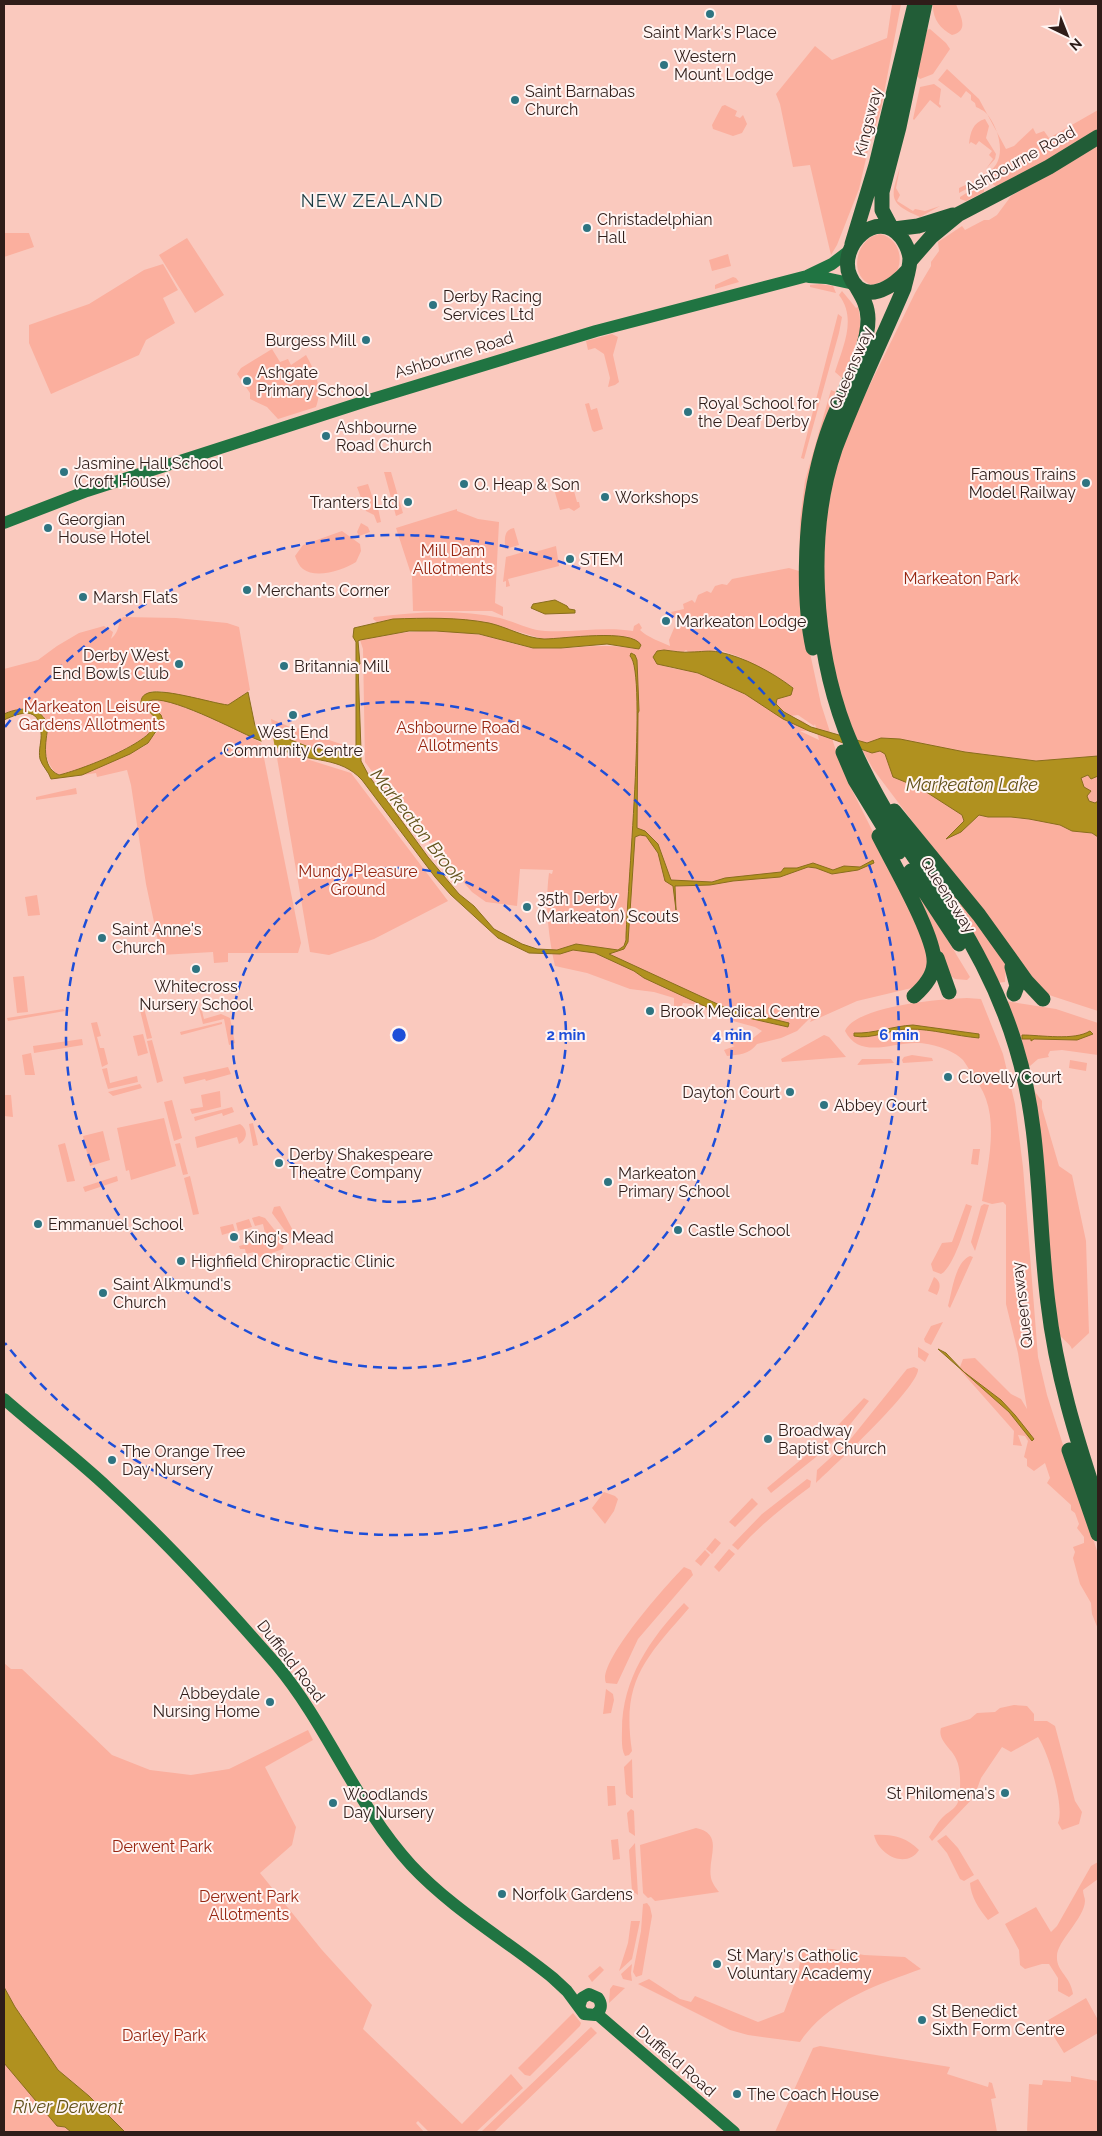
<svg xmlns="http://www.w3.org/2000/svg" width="1102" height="2136" font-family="Raleway,sans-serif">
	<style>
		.green { fill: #fbaf9e; fill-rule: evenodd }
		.water { fill: #b0911f; stroke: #896e1d }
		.pier { fill: #fac9be }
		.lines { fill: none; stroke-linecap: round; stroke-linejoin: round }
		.primary { stroke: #207442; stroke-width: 12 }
		.highway { stroke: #225d37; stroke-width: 15 }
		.ring { fill: none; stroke: #1d4ed8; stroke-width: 2.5; stroke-dasharray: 9 6 }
		.poi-dot { fill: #2e7481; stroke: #fff4f2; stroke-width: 2 }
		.labels { text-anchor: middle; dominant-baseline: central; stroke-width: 4; stroke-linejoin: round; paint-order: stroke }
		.poi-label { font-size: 16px; fill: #2f1d19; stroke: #fff4f2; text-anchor: start }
		.street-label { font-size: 16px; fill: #2f1d19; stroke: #fff4f2 }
		.park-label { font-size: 16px; fill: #972611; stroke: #fff4f2 }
		.neighbourhood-label { font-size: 18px; letter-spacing: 1px; fill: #1b3b42; stroke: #fff4f2 }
		.water-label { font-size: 18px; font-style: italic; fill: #62521b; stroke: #fff4f2 }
		.centre { fill: #1d4ed8; stroke: #fff4f2; stroke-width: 2.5 }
		.ring-label { font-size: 15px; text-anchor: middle; font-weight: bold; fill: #1d4ed8; stroke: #fff4f2; stroke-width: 4; stroke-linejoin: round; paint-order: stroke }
	</style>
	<rect width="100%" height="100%" fill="#fac9be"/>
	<path class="green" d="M892 4H901L881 109 868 150 859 189 837 245 831 255 810 165 793 167 780 104 776 94 815 46 832 60 887 38Z
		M933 4H956C960 15 970 31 952 35 940 29 932 18 933 4Z
		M930 29 946 43 950 49 933 74 920 79 917 76 927 30Z
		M947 69 979 99 1006 149 1014 146 1033 128 1036 134 1044 131 1049 138 1098 110V130L1002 187 995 186 983 174C1010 166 1000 128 986 113 983 110 980 109 976 107L975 103 971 100V95L966 91 961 98 938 80Z
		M934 84 941 89 939 104 941 106 940 108 930 100 914 120 913 119 920 87Z
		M725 105 737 111 735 116 740 118 743 115 747 124 742 133 733 136 713 129 712 125 722 106Z
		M985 119 989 126 986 138 996 154 995 159 986 169 993 159 989 155 992 151 979 141 976 145 971 142 969 144C970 133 973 122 985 119Z
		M1098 145V1011L1052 996 1035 988 992 927 873 769 854 735 840 696 829 645 823 582 824 527 831 480 856 413 915 293 931 266V262L939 251 938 242 962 226 965 230 984 220H989L997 215 1011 196Z
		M900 167 896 188 900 195 897 201 913 211 915 209 925 211 940 206 920 217C887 203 891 197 900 167Z
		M974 181 979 182 959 193V188Z
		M981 184 984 188V192L966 201 960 199V197Z
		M4 233H29L34 247 4 257Z
		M880 234C901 239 905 263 893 278L872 285C847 277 856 237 880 234Z
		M187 238 224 295 195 313 159 255Z
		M728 254 731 266 712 271 709 260Z
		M163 264 178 290 163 298 175 323 146 340 139 355 51 394 29 343V325L89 304 144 270Z
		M733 277 736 278 739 282 715 289V285Z
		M820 284 833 286 836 293 810 287V285Z
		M842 291 856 308 858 307C865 336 854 352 842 378L835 372C843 346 857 319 839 295Z
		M838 314 842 317 839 333 804 459 801 458Z
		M612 334 618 337 613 355 619 382 615 385 608 387 610 378 604 354 595 348 588 350 586 341Z
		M272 349 280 362 288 359 291 365 306 355C315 371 323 388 316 407L278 419 267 407 250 399V393L237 374 241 368Z
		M831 390 836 392 824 422 807 639 821 704 837 754 850 786 908 902 932 958 916 987 857 1001 810 1022 815 1013 797 1031 781 1038 757 1044C750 1054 738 1055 727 1056L724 1050 735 1046 732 1045V1038L744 1033 748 1038 752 1039 762 1031 755 1027 733 1021 727 1014H712L700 1005 683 1003 680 1009 674 1006V998L654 992 630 989 587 973 555 966C548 935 545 904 549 873L552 874 553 870 520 869 517 906 486 902 472 892 397 805 365 762 363 649 360 640C400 631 440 627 481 635 499 638 518 647 536 648 571 650 604 642 639 649L641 645 543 639 488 623 464 621 400 619 377 622 373 619 374 617C415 612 459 609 500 618 515 622 530 630 545 631 574 633 604 626 633 631L634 626 639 623 642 628 640 630C647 637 661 642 670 646L669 640 677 621 671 612 684 609 683 604 692 600 695 603 698 595 707 591 711 593 715 586 722 584 727 585 732 579 789 568 799 571 800 520 805 481ZM661 650 684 652 686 650 689 653 720 650 740 657 793 687 790 695 777 699 776 704 784 712C755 701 728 684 699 673 683 668 664 671 653 657ZM798 715 814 726 815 724 819 740 800 731H809L811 727 803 721 790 716Z
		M589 403 591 410 597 408 603 429 594 432 592 430 585 404Z
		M384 472H391L403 513 396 516Z
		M368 484 376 508H378L381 522 377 523 374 515 366 511 357 487Z
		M570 485 577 490 574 491 577 502H579L580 507 574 511 569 508 560 510 554 489Z
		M457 509V511L478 519 499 522 495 603 503 607V616L492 611H413L412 577 396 528Z
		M361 523 368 527 370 532 359 536 357 532Z
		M514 528 519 545 505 549C505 540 503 530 514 528Z
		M342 531 360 544 361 551 356 562C344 570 316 579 303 569 299 566 297 561 295 556L303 545Z
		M556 546 559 566 508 579 510 586 506 587V581L503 582 506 557 527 551 528 554Z
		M123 617 176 618 227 623 239 627 250 690 228 705 160 691H152L143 707C147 710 155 715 156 721 158 739 72 778 56 774 47 763 43 751 46 737 46 733 48 729 48 725 44 704 17 708 4 714V669L38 660 57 646 79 633 104 626 113 632 111 639C121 630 117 622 123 617Z
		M153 699 177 704 234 728 261 743 301 943 298 953H228V962L214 963 213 952 161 955 146 884 131 785 127 770 97 777 96 773 83 775 143 747 157 732 163 721 161 715 148 704 149 701Z
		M271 719 295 729 306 727 308 733 356 749V754L349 755 339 750 314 749 283 737H277L273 733Z
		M275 746 300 757 351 773 448 901 374 939 329 955 310 952Z
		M76 788 77 794 36 800V797Z
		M915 844 974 916 1006 964 1005 982 996 983Z
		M894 852 970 977 967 980 955 979 948 974Z
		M37 895 40 915 28 916 25 897Z
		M24 976 28 1012 17 1013 13 977Z
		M967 998 981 999 1003 1054 1015 1104 1023 1167 1038 1357 1047 1395 1098 1554V1644V1629L1092 1614 1091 1603 1080 1584 1073 1558 1075 1552 1073 1547 1084 1543V1537L1077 1528 1079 1524 1075 1513 1071 1510V1505L1047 1483 1050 1478 1045 1463 1034 1471 1027 1466V1459L1024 1457 1028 1441 1025 1436 1018 1435 1022 1446 1013 1445 1014 1431 961 1371 960 1367 963 1359 975 1358 1011 1394 1021 1399 1027 1409 1018 1353 1006 1304V1205L1003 1202 992 1204 982 1201C987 1171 997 1129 986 1099 983 1090 977 1081 971 1073 969 1069 966 1064 963 1060 954 1050 931 1043 917 1043 892 1042 860 1060 845 1031 855 1006 941 999 967 998Z
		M1005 1001 1056 1009 1098 1023V1055L1062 1050 1050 1051 1048 1055 1049 1057 1038 1059 1030 1066H1027Z
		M201 1007 204 1019 221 1014 230 1018 235 1043 229 1045 224 1019 203 1024 199 1008Z
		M144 1008 152 1038 147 1039 140 1010Z
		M63 1009 65 1011 8 1021 7 1018Z
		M97 1022 101 1036 97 1037 100 1048H104L108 1064 102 1067 91 1023Z
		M222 1022V1024L181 1035 180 1032Z
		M143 1034 148 1053 138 1056 133 1036Z
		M824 1035 829 1037 846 1057 782 1062 781 1059Z
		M82 1039 83 1045 34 1053 33 1046Z
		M152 1040 163 1081 157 1083 147 1041Z
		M31 1053 35 1075H25L22 1055Z
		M912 1055 932 1058 933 1061 903 1063 902 1060 904 1057Z
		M862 1059H891L894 1063 857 1065Z
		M1070 1060 1087 1063 1086 1071 1069 1068Z
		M228 1067 231 1074 206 1081 205 1079 185 1084 183 1077Z
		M107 1068 110 1083 137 1076 138 1082 108 1089 102 1069Z
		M140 1084 142 1088 113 1096 108 1092Z
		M4 1085 5 1095H11L13 1117 4 1116Z
		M1032 1088 1042 1101V1108L1059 1166 1072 1175 1086 1241 1089 1333 1072 1349C1069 1342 1062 1340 1058 1332Z
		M220 1091 221 1107 192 1114 190 1109 203 1107 201 1095Z
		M172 1100 182 1138 174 1141 164 1102Z
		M232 1107 234 1112 223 1116 222 1113 195 1121 194 1117Z
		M164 1118 176 1166 131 1180 129 1170 126 1171 117 1128Z
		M253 1123 258 1145 253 1146 249 1124Z
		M240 1124C248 1129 248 1139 239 1144L237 1137 197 1148 195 1137Z
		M103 1131 110 1160 90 1166 83 1136Z
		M65 1143 75 1181 67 1182 58 1145Z
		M180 1143 188 1174 183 1175 175 1144Z
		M973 1149H980L978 1165 971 1164Z
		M117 1176 118 1181 85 1192 83 1187Z
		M190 1176 199 1214 193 1215 184 1178Z
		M966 1204 972 1206C967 1221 954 1268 941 1274L933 1271 931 1264 942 1243 952 1242Z
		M984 1204 989 1205 975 1251 971 1242 981 1206Z
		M280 1206 298 1240 294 1243 272 1213 274 1207Z
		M259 1216 265 1218 277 1233 258 1238V1235L265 1233 263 1224 255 1226 252 1218Z
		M249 1219 252 1227 238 1231 236 1223Z
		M233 1224 235 1231 222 1235 220 1227Z
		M279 1235 284 1242 283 1249 260 1257 254 1252 246 1254 245 1249H240L239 1246Z
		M970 1256 973 1257 950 1308 948 1306C952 1292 955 1262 970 1256Z
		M934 1277C942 1282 940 1288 937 1295L928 1291Z
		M943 1322 931 1345 925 1342 924 1339 931 1326Z
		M918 1347 929 1354 925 1362 918 1357Z
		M914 1367 918 1369C920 1386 832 1468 816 1483L817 1470 849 1441 907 1369Z
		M864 1398 869 1401 848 1427 826 1448 819 1445Z
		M815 1448 818 1454 816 1457 771 1493 767 1488Z
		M807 1479 811 1481 810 1487C784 1506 759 1526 738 1550L732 1545 762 1514Z
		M604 1492 615 1496 618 1499 614 1511 605 1524 592 1508Z
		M752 1498 758 1504 735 1527 729 1522Z
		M715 1538 721 1543 712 1554 706 1549Z
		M729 1549 735 1554 719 1572 714 1567Z
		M705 1550 710 1555 701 1566 695 1561Z
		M684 1567 691 1570 693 1575 638 1639 617 1684 606 1683C596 1663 669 1582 684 1567Z
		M684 1603 689 1608C646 1658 621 1680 632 1751L629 1755 625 1756C621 1749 622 1738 622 1730 622 1679 650 1639 684 1603Z
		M4 1663 11 1669H22L112 1755 150 1770 191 1775 229 1769 308 1730 313 1740 265 1767 296 1827 292 1845 260 1873 322 1950 372 2005 363 2029 462 2124 511 2074 523 2088 476 2132H429L418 2121 416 2123 424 2132H125L89 2096 58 2070 15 2007 4 1987Z
		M606 1689 613 1694 614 1700 611 1713 603 1714Z
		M1014 1705 1027 1706 1034 1714V1721H1047L1055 1726 1075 1801 1082 1812 1079 1824 1062 1830 1058 1823C1065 1807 1048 1751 1038 1737L1011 1752 1002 1747 981 1778 974 1797 932 1841 929 1837C933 1831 937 1823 942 1818 947 1812 955 1810 958 1802 961 1793 961 1770 957 1761 953 1749 937 1741 941 1728L970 1719 977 1713 995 1712 1000 1708Z
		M632 1759 633 1798H631L626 1794 624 1767Z
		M607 1786H615L616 1805 608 1806Z
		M631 1809 634 1811 635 1836 629 1832 627 1813Z
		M696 1828C725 1834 707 1858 711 1878 712 1883 716 1888 719 1892L655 1901 651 1897 648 1898 643 1893 640 1845Z
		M874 1835C892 1834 906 1837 919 1850 907 1869 879 1856 874 1835Z
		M946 1835 958 1848 974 1875 964 1881 960 1879 947 1853 937 1841Z
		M618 1839 620 1859 613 1860 611 1840Z
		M635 1843 638 1895 632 1891 629 1850Z
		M1098 1862V1879L1083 1890C1083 1894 1085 1898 1085 1901 1084 1919 1057 1941 1057 1956 1056 1972 1070 1975 1073 1994L1069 1997 1058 1991V1978L1049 1964H1042L1025 1969 1020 1965 1019 1950 1005 1924 1036 1907 1051 1932 1057 1926 1091 1866Z
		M978 1879 999 1913 988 1920C979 1909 971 1897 970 1883Z
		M647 1903 650 1907 652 1916 642 1975 636 1977 633 1972 641 1931 643 1904Z
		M631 1921H640L632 1959 619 1971 628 1943Z
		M832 1949 864 1955 905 1957 921 1969C877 1985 827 2001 800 2042L748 2035 730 2030 638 1984 649 1979 680 1999 691 2002 695 1996 758 2022 784 2012 797 1977 802 1952Z
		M632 1964 631 1973 632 1981 623 1979 621 1974Z
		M600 1966 604 1970 592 1982 588 1976Z
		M613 1985 625 1988 609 2003 610 1989Z
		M1086 1998 1098 2020V2033L1064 2053 1045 2022Z
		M573 2013 581 2023 580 2026 530 2076 525 2075 518 2068Z
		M591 2027 597 2033 494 2132H481Z
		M820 2046 950 2067 947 2074 988 2087 989 2082 992 2083 996 2098 991 2099 997 2132H775L813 2048Z
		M4 2063 57 2125 65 2127 71 2132H4Z
		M1071 2076 1098 2081V2132H1027L1029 2084 1042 2085 1043 2080 1071 2082Z"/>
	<path class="water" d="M555 600 567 606 569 609 575 610V613L545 614 531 608 533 604Z
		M393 619C424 618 458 617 489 623 507 627 525 638 544 639 563 639 632 628 641 645L639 649 607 644 561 648H533L479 634 436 631H409L360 640 358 641 360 664 358 666 361 750 356 749V642L353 637 354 628Z
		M664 650C673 651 683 653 691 652 701 652 709 650 719 652 744 657 772 672 793 688L791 695 777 699 776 704 784 712 811 727 867 743 881 738 900 739 965 752 1036 761 1098 756V776L1091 779 1088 775 1081 778 1084 787 1091 791 1087 796 1089 801 1095 803 1098 801V837L1092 833 1072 831 1060 825 1029 819 1011 817H988L979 815 961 832 946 839 964 821 962 815 920 788 893 777 885 754 880 751 872 753 809 731 783 719 745 694 698 673 657 664 653 657 657 651Z
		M631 653 635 655 637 660 639 711 638 713 637 828 645 831 658 844 671 880 712 882 725 878 781 872 784 868H797L813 863 833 870 844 866 860 867 873 860 874 863 858 870 832 874 816 868 808 867 780 877 733 881 710 885 675 886 676 910 673 886 665 881 658 853 646 836 640 835 635 837 628 942 624 949 609 954 724 1007 789 1023 788 1027 713 1010 644 978 634 971 595 953 573 950 560 954 529 953 498 938 451 895 435 877 362 780C340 756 312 763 285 751 276 747 266 743 256 739 237 731 166 693 149 701L148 704 161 715 163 721 148 743 130 754 82 775 51 779C49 772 42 766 40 759 38 750 42 741 41 732 39 706 21 712 4 720V714C19 707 42 705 48 726 46 741 40 767 59 775 77 771 157 742 156 721 155 714 145 710 141 704 141 699 142 696 146 694 158 686 211 703 228 705L248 692 255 726 273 733 277 737H283L314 749H332L349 755 356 754 361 756V761L369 776 428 857 459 894 474 906 494 929 522 944 537 949 557 950 576 944 618 950 624 946 626 940C626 902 648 671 630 656Z
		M913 1025 979 1034V1038C956 1036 932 1029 909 1029 891 1029 871 1040 854 1036V1033C873 1034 893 1026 913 1025Z
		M1090 1031 1093 1034 1077 1040 1034 1039 1031 1041V1039H1022V1035C1041 1035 1074 1041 1090 1031Z
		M938 1349 946 1353 964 1372 1001 1400 1015 1415 1034 1439 1032 1441 1009 1412Z
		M4 1987 15 2007 58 2070 89 2096 125 2132H71L65 2127 57 2126 4 2063Z"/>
	<path class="pier" d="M258 725 272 730 275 749 262 744Z"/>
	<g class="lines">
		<path class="primary" d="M809 277 826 278 854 284
			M4 523 87 491 366 401 596 331 807 276 832 264 849 251
			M4 1399C38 1429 75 1457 108 1488 168 1543 223 1603 276 1664 328 1726 356 1805 411 1865 452 1909 506 1940 553 1978L567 1991 584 2014 595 2015C601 2011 603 2005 598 1998L589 1994 582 1998 579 2007
			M597 2014 734 2132"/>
		<path class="highway" d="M891 227 882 210V192L899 127 925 4
			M894 229 918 226 953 215
			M852 244 876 165 915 4
			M910 261 931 237 959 214 1049 167 1098 137
			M908 270C894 287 862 307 850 276 837 246 877 207 901 237 906 244 909 250 910 258 910 268 906 279 904 288 881 342 855 395 835 449 806 533 814 647 845 729 859 765 878 799 898 832 915 860 935 885 953 913 979 954 1002 1000 1016 1047 1042 1131 1037 1217 1048 1303 1056 1373 1076 1437 1098 1504
			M813 648C803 602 805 532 814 485 819 459 826 433 837 409 848 381 868 350 868 319 868 307 863 298 857 288
			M843 752 855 780 899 852
			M894 811 979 915 1027 982 1043 999
			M879 836C892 862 937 939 934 964 933 977 923 988 914 996
			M911 871 959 944
			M937 958 949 992
			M1012 967 1017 986 1014 994
			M1069 1450 1098 1534"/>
	</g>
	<g class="ring">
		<circle cx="399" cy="1035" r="167"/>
		<circle cx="399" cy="1035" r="333"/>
		<path d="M5 727A500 500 0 1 1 5 1343"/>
	</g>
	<g class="poi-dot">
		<circle cx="710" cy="14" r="5"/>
		<circle cx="664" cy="65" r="5"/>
		<circle cx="515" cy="100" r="5"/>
		<circle cx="587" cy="228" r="5"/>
		<circle cx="433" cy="305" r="5"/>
		<circle cx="366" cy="340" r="5"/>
		<circle cx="247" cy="381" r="5"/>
		<circle cx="688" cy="412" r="5"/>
		<circle cx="326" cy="436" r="5"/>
		<circle cx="64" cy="472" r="5"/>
		<circle cx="1086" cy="483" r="5"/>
		<circle cx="464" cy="484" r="5"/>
		<circle cx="605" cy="497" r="5"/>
		<circle cx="408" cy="502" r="5"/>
		<circle cx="48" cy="528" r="5"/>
		<circle cx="570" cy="559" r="5"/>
		<circle cx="247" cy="590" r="5"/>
		<circle cx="83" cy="597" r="5"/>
		<circle cx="666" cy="621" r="5"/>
		<circle cx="179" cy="664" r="5"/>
		<circle cx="284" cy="666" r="5"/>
		<circle cx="293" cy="715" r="5"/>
		<circle cx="527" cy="907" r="5"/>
		<circle cx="102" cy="938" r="5"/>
		<circle cx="196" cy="969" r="5"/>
		<circle cx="650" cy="1011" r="5"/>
		<circle cx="948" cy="1077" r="5"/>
		<circle cx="790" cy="1092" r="5"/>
		<circle cx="824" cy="1105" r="5"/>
		<circle cx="279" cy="1163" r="5"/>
		<circle cx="608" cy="1182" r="5"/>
		<circle cx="38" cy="1224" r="5"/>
		<circle cx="678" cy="1230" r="5"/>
		<circle cx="234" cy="1237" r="5"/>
		<circle cx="181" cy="1261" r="5"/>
		<circle cx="103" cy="1293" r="5"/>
		<circle cx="768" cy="1439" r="5"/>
		<circle cx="112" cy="1460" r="5"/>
		<circle cx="270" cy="1702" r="5"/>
		<circle cx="1005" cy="1793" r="5"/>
		<circle cx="333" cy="1803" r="5"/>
		<circle cx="502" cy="1894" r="5"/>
		<circle cx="717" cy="1964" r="5"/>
		<circle cx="922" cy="2020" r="5"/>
		<circle cx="737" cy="2094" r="5"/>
	</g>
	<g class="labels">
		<g class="poi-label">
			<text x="710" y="32" text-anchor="middle">Saint Mark's Place</text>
			<text x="674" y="56">Western<tspan x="674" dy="18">Mount Lodge</tspan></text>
			<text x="525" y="91">Saint Barnabas<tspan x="525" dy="18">Church</tspan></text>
			<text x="597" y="219">Christadelphian<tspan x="597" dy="18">Hall</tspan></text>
			<text x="443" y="296">Derby Racing<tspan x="443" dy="18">Services Ltd</tspan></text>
			<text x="356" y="340" text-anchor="end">Burgess Mill</text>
			<text x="257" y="372">Ashgate<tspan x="257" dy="18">Primary School</tspan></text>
			<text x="698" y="403">Royal School for<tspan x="698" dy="18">the Deaf Derby</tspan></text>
			<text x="336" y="427">Ashbourne<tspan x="336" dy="18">Road Church</tspan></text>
			<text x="74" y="463">Jasmine Hall School<tspan x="74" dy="18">(Croft House)</tspan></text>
			<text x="1076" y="474" text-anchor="end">Famous Trains<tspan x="1076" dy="18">Model Railway</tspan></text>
			<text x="474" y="484">O. Heap &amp; Son</text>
			<text x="615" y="497">Workshops</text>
			<text x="398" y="502" text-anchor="end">Tranters Ltd</text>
			<text x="58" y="519">Georgian<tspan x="58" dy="18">House Hotel</tspan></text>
			<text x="580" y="559">STEM</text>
			<text x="257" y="590">Merchants Corner</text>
			<text x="93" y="597">Marsh Flats</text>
			<text x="676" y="621">Markeaton Lodge</text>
			<text x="169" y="655" text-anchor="end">Derby West<tspan x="169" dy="18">End Bowls Club</tspan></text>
			<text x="294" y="666">Britannia Mill</text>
			<text x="293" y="732" text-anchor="middle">West End<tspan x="293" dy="18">Community Centre</tspan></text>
			<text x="537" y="898">35th Derby<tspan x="537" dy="18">(Markeaton) Scouts</tspan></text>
			<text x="112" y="929">Saint Anne's<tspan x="112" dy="18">Church</tspan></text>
			<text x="196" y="986" text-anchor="middle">Whitecross<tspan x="196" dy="18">Nursery School</tspan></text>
			<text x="660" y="1011">Brook Medical Centre</text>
			<text x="958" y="1077">Clovelly Court</text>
			<text x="780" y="1092" text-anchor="end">Dayton Court</text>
			<text x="834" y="1105">Abbey Court</text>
			<text x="289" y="1154">Derby Shakespeare<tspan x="289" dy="18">Theatre Company</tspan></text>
			<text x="618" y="1173">Markeaton<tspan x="618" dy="18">Primary School</tspan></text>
			<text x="48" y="1224">Emmanuel School</text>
			<text x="688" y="1230">Castle School</text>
			<text x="244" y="1237">King's Mead</text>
			<text x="191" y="1261">Highfield Chiropractic Clinic</text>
			<text x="113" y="1284">Saint Alkmund's<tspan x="113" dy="18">Church</tspan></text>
			<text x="778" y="1430">Broadway<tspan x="778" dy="18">Baptist Church</tspan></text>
			<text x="122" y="1451">The Orange Tree<tspan x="122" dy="18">Day Nursery</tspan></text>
			<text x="260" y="1693" text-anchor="end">Abbeydale<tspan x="260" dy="18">Nursing Home</tspan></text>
			<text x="995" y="1793" text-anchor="end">St Philomena's</text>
			<text x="343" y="1794">Woodlands<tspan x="343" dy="18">Day Nursery</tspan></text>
			<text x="512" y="1894">Norfolk Gardens</text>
			<text x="727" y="1955">St Mary's Catholic<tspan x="727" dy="18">Voluntary Academy</tspan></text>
			<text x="932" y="2011">St Benedict<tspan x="932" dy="18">Sixth Form Centre</tspan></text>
			<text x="747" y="2094">The Coach House</text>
		</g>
		<g class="street-label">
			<text transform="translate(868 122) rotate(-76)">Kingsway</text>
			<text transform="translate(1020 160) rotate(-29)">Ashbourne Road</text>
			<text transform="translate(454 355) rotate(-17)">Ashbourne Road</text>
			<text transform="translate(851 368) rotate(-67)">Queensway</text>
			<text transform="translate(948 895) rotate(57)">Queensway</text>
			<text transform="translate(1022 1305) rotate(-97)">Queensway</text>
			<text transform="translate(291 1661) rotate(52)">Duffield Road</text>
			<text transform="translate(676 2061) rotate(41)">Duffield Road</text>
		</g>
		<g class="park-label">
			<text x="453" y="550">Mill Dam<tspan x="453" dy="18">Allotments</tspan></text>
			<text x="961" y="578">Markeaton Park</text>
			<text x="92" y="706">Markeaton Leisure<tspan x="92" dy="18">Gardens Allotments</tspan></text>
			<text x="458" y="727">Ashbourne Road<tspan x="458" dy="18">Allotments</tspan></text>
			<text x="358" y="871">Mundy Pleasure<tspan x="358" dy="18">Ground</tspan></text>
			<text x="162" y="1846">Derwent Park</text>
			<text x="249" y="1896">Derwent Park<tspan x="249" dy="18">Allotments</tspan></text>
			<text x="164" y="2035">Darley Park</text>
		</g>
		<g class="neighbourhood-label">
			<text x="372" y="200">NEW ZEALAND</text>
		</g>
		<g class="water-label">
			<text x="972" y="784">Markeaton Lake</text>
			<text transform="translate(418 826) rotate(52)">Markeaton Brook</text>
			<text x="68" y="2106">River Derwent</text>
		</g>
	</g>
	<circle cx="399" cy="1035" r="8" class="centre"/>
	<g class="ring-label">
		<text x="566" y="1040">2 min</text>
		<text x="732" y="1040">4 min</text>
		<text x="899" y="1040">6 min</text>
	</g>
	<rect width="1102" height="2136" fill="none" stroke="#2f1d19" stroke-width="10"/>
	<g transform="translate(1067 35) rotate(137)" stroke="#fff4f2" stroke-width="4" paint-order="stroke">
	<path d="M0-4L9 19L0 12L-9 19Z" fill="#2f1d19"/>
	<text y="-8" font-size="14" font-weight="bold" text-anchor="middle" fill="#2f1d19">N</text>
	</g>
</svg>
